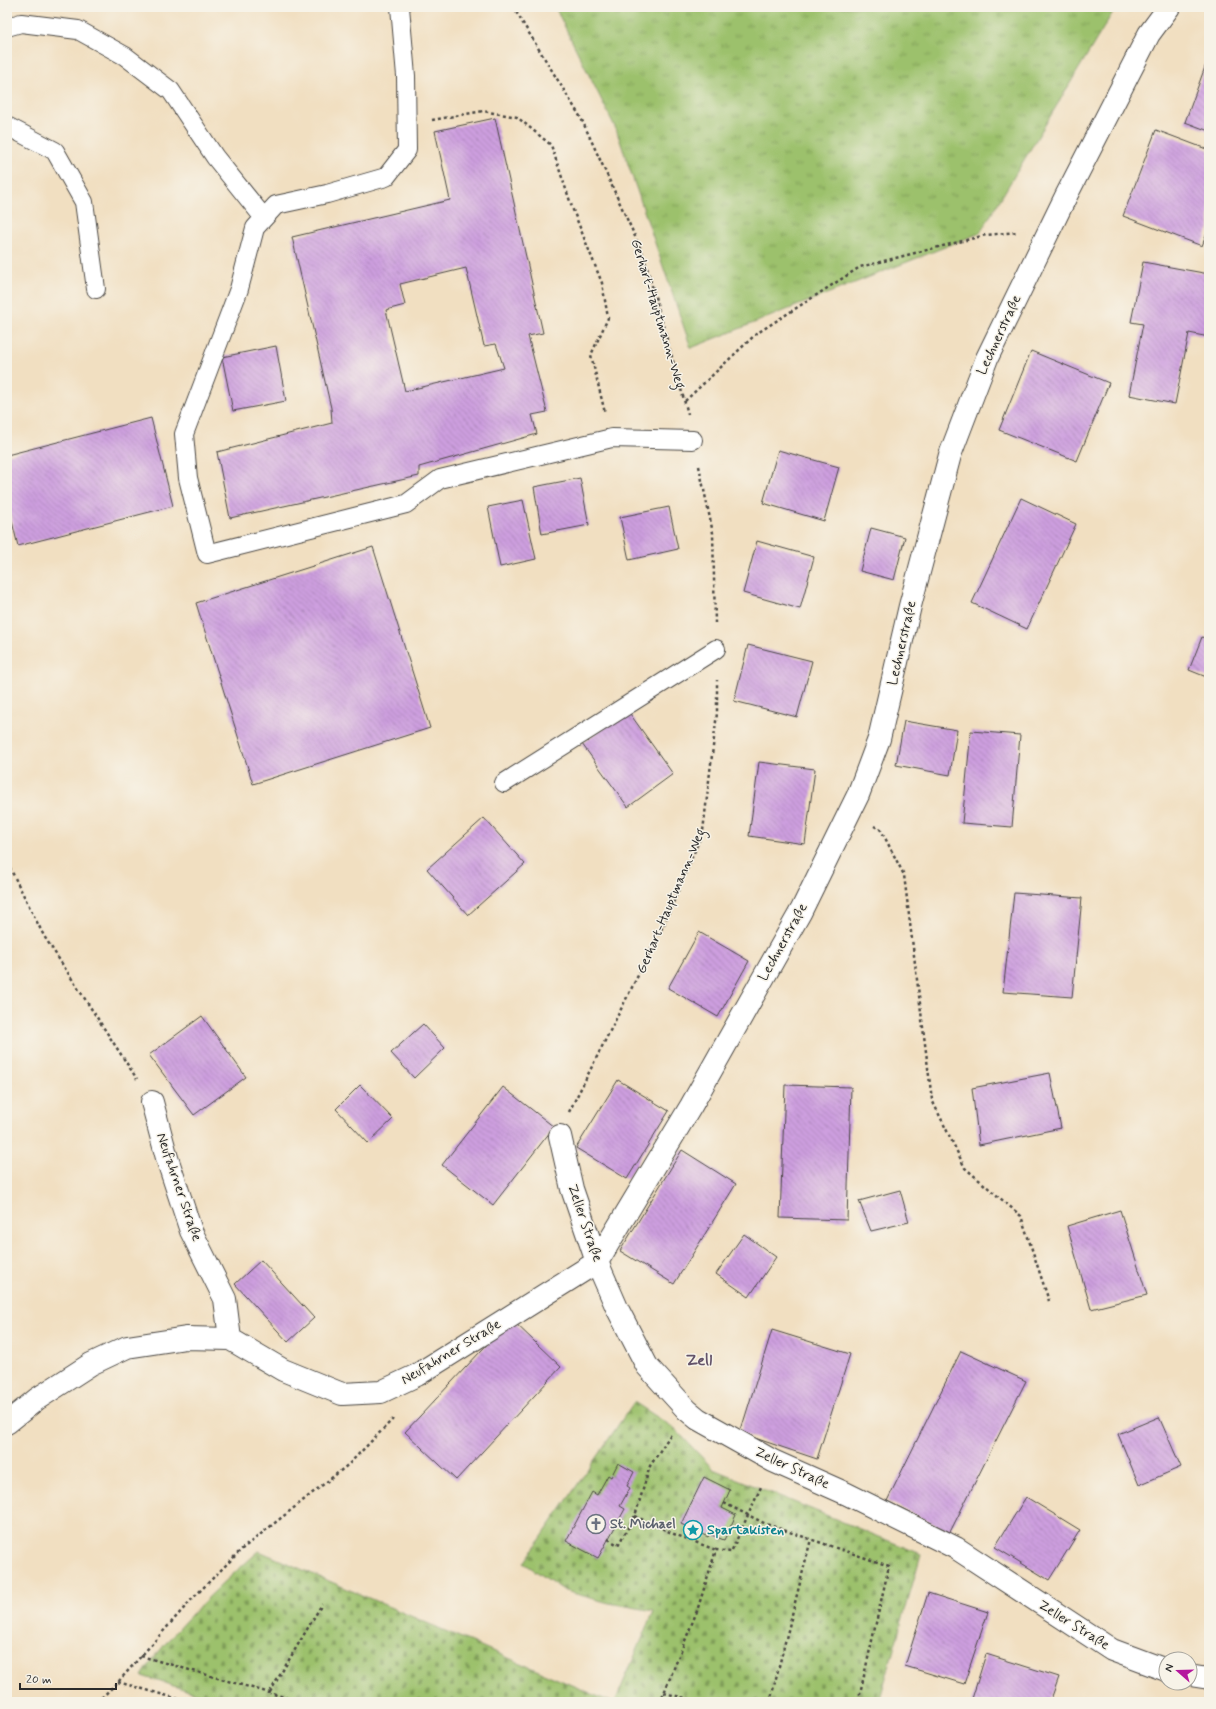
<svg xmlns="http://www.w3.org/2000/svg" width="1216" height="1709" font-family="Mynerve,sans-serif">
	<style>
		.grass { fill: url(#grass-tufts); stroke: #64764c }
		.cemetery { fill: url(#cemetery-stones); stroke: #64764c }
		.building { fill: url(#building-back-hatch); fill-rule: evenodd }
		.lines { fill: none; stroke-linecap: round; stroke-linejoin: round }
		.lane-casing { stroke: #494642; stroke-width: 20 }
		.street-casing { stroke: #494642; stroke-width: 24 }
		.path { stroke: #494642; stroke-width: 2.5; stroke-dasharray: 3 3; stroke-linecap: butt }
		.lane { stroke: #fff; stroke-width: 18 }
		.street { stroke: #fff; stroke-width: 22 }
		.labels { text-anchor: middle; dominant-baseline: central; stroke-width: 3; stroke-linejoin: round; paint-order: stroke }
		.street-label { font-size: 14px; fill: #2b2b2b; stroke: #f7f3e8 }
		.worship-label { font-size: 14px; font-weight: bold; fill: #5b616d; stroke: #f7f3e8; text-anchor: start }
		.culture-label { font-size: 14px; font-weight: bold; fill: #0d838f; stroke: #f7f3e8; text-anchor: start }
		.quarter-label { font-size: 16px; font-weight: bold; fill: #64546a; stroke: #f7f3e8 }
	</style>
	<defs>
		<pattern id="grass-tufts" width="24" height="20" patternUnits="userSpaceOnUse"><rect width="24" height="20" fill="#9cc16c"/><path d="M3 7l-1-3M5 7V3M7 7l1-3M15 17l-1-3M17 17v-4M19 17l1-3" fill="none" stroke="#7f9d59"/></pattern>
		<pattern id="cemetery-stones" width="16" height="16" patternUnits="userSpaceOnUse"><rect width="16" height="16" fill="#9cc16c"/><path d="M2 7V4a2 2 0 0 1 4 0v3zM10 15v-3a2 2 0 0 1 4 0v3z" fill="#7f9d59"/></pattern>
		<pattern id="building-back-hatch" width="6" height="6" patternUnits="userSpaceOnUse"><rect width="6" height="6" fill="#cd9fdf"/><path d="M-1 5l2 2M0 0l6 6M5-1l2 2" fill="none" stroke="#a782b5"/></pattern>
	</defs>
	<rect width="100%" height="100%" fill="#f7f3e8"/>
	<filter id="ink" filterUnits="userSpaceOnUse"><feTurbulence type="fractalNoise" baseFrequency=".025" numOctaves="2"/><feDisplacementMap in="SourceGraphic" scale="8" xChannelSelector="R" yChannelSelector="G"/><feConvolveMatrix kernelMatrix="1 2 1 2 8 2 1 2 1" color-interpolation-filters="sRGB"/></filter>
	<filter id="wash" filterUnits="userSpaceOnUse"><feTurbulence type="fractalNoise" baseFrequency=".012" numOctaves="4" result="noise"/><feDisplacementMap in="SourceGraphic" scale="16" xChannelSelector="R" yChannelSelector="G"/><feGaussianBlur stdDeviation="0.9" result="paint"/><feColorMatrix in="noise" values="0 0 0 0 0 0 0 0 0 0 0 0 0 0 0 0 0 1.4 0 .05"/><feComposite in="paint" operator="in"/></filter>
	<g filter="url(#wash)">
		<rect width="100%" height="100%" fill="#f1dfc1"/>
		<path class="grass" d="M555 7H1116L980 233 691 348 616 129Z"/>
		<path class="cemetery" d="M634 1402 674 1428 713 1469 921 1554 879 1702H615L654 1611 609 1603 565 1591 524 1563Z
			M259 1551 611 1702H224L142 1676C170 1631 219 1586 259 1551Z"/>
		<g id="blocks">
			<path class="building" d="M1209 56V131L1185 122Z
				M495 118 543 333 528 336 547 412 532 415 537 434 419 467V476L230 518 217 452 332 423 331 408 292 237 450 200 435 131ZM466 268 484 346 496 344 504 368 405 391 386 310 405 305 400 284Z
				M1156 130 1209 150V228L1202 246 1123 216Z
				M1143 262 1209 274V337L1189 333 1175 404 1129 395 1143 324 1131 322Z
				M276 346 286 401 233 411 222 357Z
				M1031 351 1109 383 1077 461 999 430Z
				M151 418 173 506 18 546 7 501V455Z
				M778 450 839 467 824 521 763 503Z
				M580 478 589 525 542 534 534 487Z
				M1021 498 1076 524 1027 629 972 603Z
				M523 500 536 559 500 567 488 507Z
				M669 507 678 549 629 560 620 517Z
				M871 528 905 537 894 580 860 571Z
				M757 541 814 557 800 609 743 593Z
				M373 547 430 728 253 784 196 603Z
				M1202 637 1209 640V678L1189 670Z
				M748 645 812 661 797 717 734 701Z
				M628 711 673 774 628 807 582 744Z
				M904 721 957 730 950 775 896 765Z
				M971 731 1020 735 1012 827 962 823Z
				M759 762 815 769 805 844 749 836Z
				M484 818 525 864 468 915 427 869Z
				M1014 893 1082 898 1072 997 1003 992Z
				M699 932 749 961 718 1017 668 988Z
				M202 1016 246 1077 194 1115 149 1055Z
				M423 1024 445 1048 414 1078 391 1053Z
				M1050 1073 1061 1128 979 1145 972 1088Z
				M618 1080 669 1111 627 1179 576 1148Z
				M360 1085 393 1119 368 1143 336 1109Z
				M785 1085 851 1087 847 1220 780 1218Z
				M503 1087 554 1127 493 1205 442 1165Z
				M682 1150 736 1184 674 1284 620 1251Z
				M900 1190 909 1222 871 1231 859 1201Z
				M1120 1210 1147 1295 1091 1309 1067 1226Z
				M744 1234 776 1257 749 1297 716 1274Z
				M261 1260 314 1318 288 1342 235 1284Z
				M511 1319 561 1367 456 1480 405 1432Z
				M772 1330 850 1354 817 1459 740 1433Z
				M961 1351 1026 1381 950 1532 887 1501Z
				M1159 1417 1181 1467 1139 1485 1118 1434Z
				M618 1463 634 1472 627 1486 630 1488 620 1506 625 1509 598 1558 566 1541 592 1492 597 1495 608 1475 611 1477Z
				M704 1477 730 1490 722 1508 736 1515 724 1540 709 1534 708 1537 681 1524Z
				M1026 1497 1080 1530 1049 1580 995 1547Z
				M928 1593 988 1612 964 1684 905 1666Z
				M986 1654 1059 1677 1050 1702H971Z"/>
		</g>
	</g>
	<g filter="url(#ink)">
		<use href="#blocks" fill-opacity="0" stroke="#494642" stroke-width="1"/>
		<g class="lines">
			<g class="lane-casing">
				<path id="lane" d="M400 7 406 76 407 150 386 177 327 194 276 205 255 228 239 289 184 434 188 478 207 554 406 504 440 479 612 438 693 440
					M7 27 21 23 78 30 125 56 171 91 215 157 264 218
					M7 126 55 151 84 202 96 289
					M504 783 716 649"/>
			</g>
			<g class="street-casing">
				<path id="street" d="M152 1102 167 1158 191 1231 225 1299 230 1339
					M560 1136 572 1189 597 1262 617 1308 647 1366 687 1410 698 1419 773 1461 847 1494 956 1548 1112 1650 1166 1670
					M7 1423 37 1399 91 1364 127 1347 186 1338 230 1339 283 1370 342 1394 381 1392 417 1375 597 1262 691 1106 801 911 858 795 879 739 910 606 950 455 987 358 1066 196 1149 34 1169 7
					M1190 1675 1209 1678"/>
			</g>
			<path class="path" d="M513 7 581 118 643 254 688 414
				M432 120 483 111 517 117 551 145 573 210 602 283 608 318 591 355 605 413
				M685 401 756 334 860 267 986 235 1017 232
				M699 466 713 533 715 623
				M874 826 881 830 904 875 932 1100 965 1168 1021 1216 1049 1301
				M7 862 44 936 137 1079
				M569 1112 665 922 703 831 717 713V680
				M724 1503 766 1524 889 1566 858 1702
				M635 1516 674 1534 716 1550
				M608 1539 618 1545 635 1516 650 1466 671 1434
				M141 1656 301 1702
				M118 1682 189 1702
				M270 1692 322 1604
				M664 1693 702 1702
				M97 1702 118 1682 193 1598 242 1549 349 1464 393 1419
				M659 1702 664 1693 697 1611 716 1550 731 1552 761 1487
				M770 1702 811 1539"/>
			<use href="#lane" class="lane"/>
			<use href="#street" class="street"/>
		</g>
	</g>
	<defs>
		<g id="church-ring" transform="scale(1)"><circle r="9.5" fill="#f7f3e8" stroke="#6b7280" stroke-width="1.5"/><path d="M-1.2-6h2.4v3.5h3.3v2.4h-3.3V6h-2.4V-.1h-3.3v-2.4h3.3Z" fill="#6b7280"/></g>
		<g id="sight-ring" transform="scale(1)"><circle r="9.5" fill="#f7f3e8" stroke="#0f9aa8" stroke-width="1.5"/><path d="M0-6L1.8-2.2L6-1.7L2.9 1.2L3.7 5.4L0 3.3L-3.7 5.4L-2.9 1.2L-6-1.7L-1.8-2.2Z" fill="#0f9aa8"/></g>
	</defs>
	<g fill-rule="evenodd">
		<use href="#church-ring" x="596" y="1524"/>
		<use href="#sight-ring" x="693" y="1530"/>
	</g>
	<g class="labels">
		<g class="street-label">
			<text transform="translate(658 314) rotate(73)">Gerhart-Hauptmann-Weg</text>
			<text transform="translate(999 335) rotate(-65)">Lechnerstraße</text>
			<text transform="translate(902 643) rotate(-77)">Lechnerstraße</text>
			<text transform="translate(671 901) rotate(-67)">Gerhart-Hauptmann-Weg</text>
			<text transform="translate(783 942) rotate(-61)">Lechnerstraße</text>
			<text transform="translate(179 1187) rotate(71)">Neufahrner Straße</text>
			<text transform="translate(585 1223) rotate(71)">Zeller Straße</text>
			<text transform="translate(451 1352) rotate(-31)">Neufahrner Straße</text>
			<text transform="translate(792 1468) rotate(25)">Zeller Straße</text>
			<text transform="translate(1074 1625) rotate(32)">Zeller Straße</text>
		</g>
		<g class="worship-label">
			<text x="610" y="1524">St. Michael</text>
		</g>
		<g class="culture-label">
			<text x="707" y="1530">Spartakisten</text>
		</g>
		<g class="quarter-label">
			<text x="699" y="1360">Zell</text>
		</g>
	</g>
	<rect width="1216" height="1709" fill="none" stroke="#f7f3e8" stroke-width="24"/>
	<g transform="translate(1178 1671) rotate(290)"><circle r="19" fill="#f7f3e8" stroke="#a5a39c"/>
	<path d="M0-3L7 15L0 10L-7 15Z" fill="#b5179e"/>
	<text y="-6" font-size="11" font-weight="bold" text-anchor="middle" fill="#2b2b2b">N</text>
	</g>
	<path d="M20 1683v6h96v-6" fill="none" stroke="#2b2b2b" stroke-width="2"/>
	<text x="26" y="1683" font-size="12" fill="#2b2b2b" stroke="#f7f3e8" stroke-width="3" paint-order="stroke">20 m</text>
</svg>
